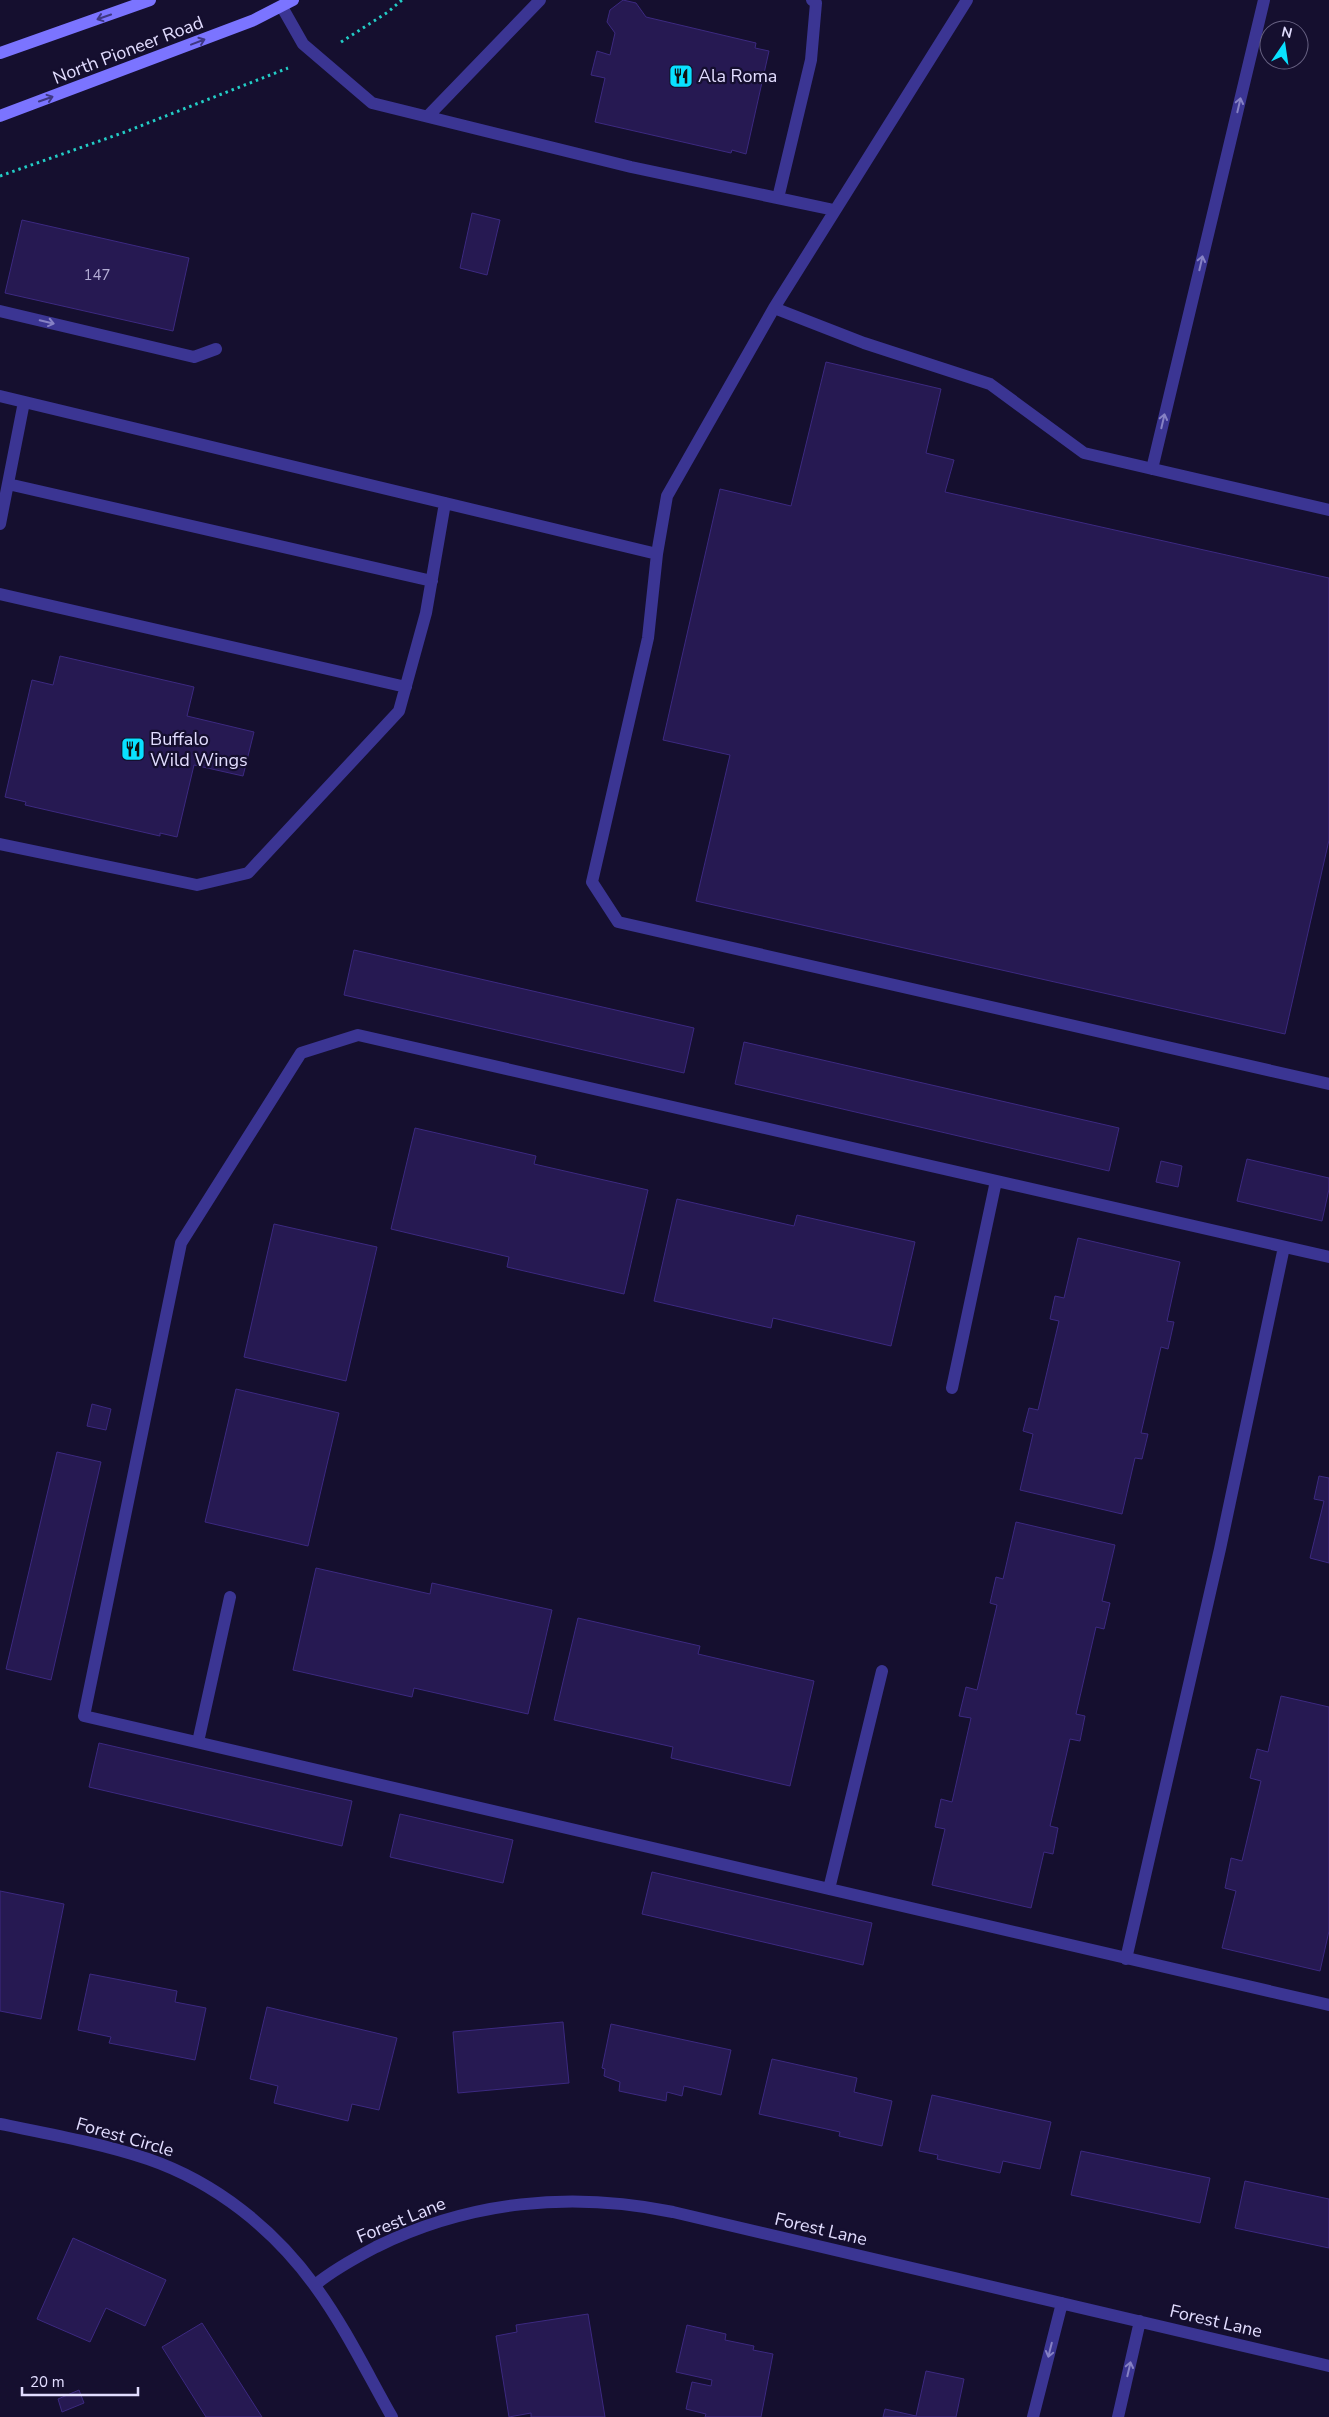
<svg xmlns="http://www.w3.org/2000/svg" width="1329" height="2417" font-family="'Nunito Sans',sans-serif">
	<style>
		.building { fill: #261952; stroke: #3c2980 }
		.lines { fill: none; stroke-linecap: round; stroke-linejoin: round }
		.path { stroke: #23cdc6; stroke-width: 3; stroke-dasharray: 2.5 4; stroke-linecap: butt }
		.lane { stroke: #3b3593; stroke-width: 12 }
		.street { stroke: #3b3593; stroke-width: 12 }
		.secondary { stroke: #7b74ff; stroke-width: 12 }
		.oneway { stroke: #3e3782 }
		.oneway2 { stroke: #8681c4 }
		.labels { text-anchor: middle; dominant-baseline: central; stroke-width: 4.5; stroke-linejoin: round; paint-order: stroke }
		.number-label { font-size: 15px; fill: #b3acd4 }
		.street-label { font-size: 18px; fill: #e2ddff; stroke: #150f2f }
		.poi-label { font-size: 18px; fill: #e2ddff; stroke: #150f2f; text-anchor: start }
	</style>
	<rect width="100%" height="100%" fill="#150f2f"/>
	<path class="building" d="M623 0 636 3 646 17 756 43 755 48 769 51 746 154 732 150 731 153 595 122 605 78 591 75 597 51 610 55 615 33 607 22 610 10Z
		M472 213 500 220 487 275 460 268Z
		M22 220 189 258 173 331 5 293Z
		M826 362 941 389 926 453 954 460 945 492 1329 578V840L1285 1034 696 901 730 755 663 740 720 489 791 506Z
		M60 656 194 687 187 716 254 732 243 776 194 765 177 837 160 833V836L25 805 26 802 5 797 32 680 53 685Z
		M354 950 694 1028 684 1073 344 995Z
		M744 1042 1119 1128 1109 1171 735 1084Z
		M415 1128 536 1156 534 1164 648 1190 624 1294 507 1267 509 1257 391 1229Z
		M1247 1159 1329 1178V1189L1322 1221 1237 1201Z
		M1161 1161 1182 1166 1178 1187 1156 1182Z
		M677 1199 794 1226 797 1215 915 1242 891 1346 773 1318 771 1328 654 1301Z
		M274 1224 377 1247 346 1381 244 1357Z
		M1078 1238 1180 1262 1167 1321 1174 1322 1168 1349 1161 1347 1141 1433 1148 1434 1142 1459 1135 1458 1122 1514 1020 1490 1033 1434 1023 1431 1029 1408 1038 1410 1059 1321 1050 1319 1055 1296 1064 1298Z
		M236 1389 339 1413 308 1546 205 1522Z
		M92 1404 111 1409 106 1430 87 1426Z
		M57 1452 101 1462 51 1680 6 1669Z
		M1319 1476 1329 1478V1563L1310 1558 1324 1501 1314 1499Z
		M1016 1522 1115 1545 1102 1601 1110 1603 1104 1629 1096 1627 1076 1714 1085 1716 1080 1741 1070 1739 1050 1826 1058 1828 1053 1854 1044 1852 1031 1908 932 1885 945 1829 935 1827 941 1799 952 1802 971 1718 959 1716 966 1687 977 1690 997 1605 990 1603 996 1577 1003 1579Z
		M316 1568 430 1594 432 1583 552 1610 528 1714 414 1688 412 1697 293 1670Z
		M578 1618 700 1646 698 1654 814 1681 790 1786 671 1758 673 1747 554 1720Z
		M1281 1696 1329 1707V1931L1320 1971 1222 1948 1236 1891 1225 1888 1231 1858 1242 1861 1261 1781 1250 1778 1257 1749 1268 1752Z
		M99 1743 352 1801 342 1846 89 1787Z
		M400 1814 513 1840 503 1883 390 1857Z
		M652 1872 872 1923 863 1965 642 1914Z
		M0 1891 64 1904 41 2019 0 2011Z
		M90 1974 177 1991 175 2002 206 2008 195 2060 109 2043 111 2037 78 2030Z
		M267 2007 397 2038 379 2110 352 2104 348 2121 274 2103 278 2086 250 2079Z
		M563 2022 569 2083 458 2093 453 2032Z
		M611 2024 731 2050 721 2095 684 2086 682 2096 667 2092 666 2101 619 2091 620 2082 604 2076 605 2069 602 2068Z
		M772 2059 857 2078 854 2092 892 2101 882 2146 839 2136 840 2132 759 2114Z
		M932 2095 1051 2122 1040 2169 1003 2161 1000 2173 937 2159 938 2155 919 2151Z
		M1081 2151 1210 2178 1200 2223 1071 2195Z
		M1245 2181 1329 2199V2248L1235 2228Z
		M73 2238 166 2280 145 2326 106 2308 90 2342 37 2319Z
		M588 2314 605 2417H531V2413L509 2417 496 2336 517 2332 516 2325Z
		M202 2323 262 2417H206L162 2347Z
		M687 2325 726 2334 725 2340 754 2346 753 2350 773 2354 761 2417H705L706 2414 686 2409 692 2382 711 2386 712 2380 676 2372Z
		M926 2371 964 2379 956 2417H883L885 2409 916 2416Z
		M79 2390 84 2403 62 2412 58 2399Z"/>
	<g class="lines">
		<path class="path" d="M341 42 388 12 402 0
			M0 176 125 132 288 68"/>
		<path class="lane" d="M967 0 774 308 667 496 657 554 648 638 592 882 618 922 1329 1084
			M282 7 303 44 372 103 631 167 834 210
			M428 116 540 0
			M778 198 811 60 816 3 812 0
			M774 308 864 343 990 384 1084 453 1329 510
			M0 311 194 357 216 349
			M0 396 657 554
			M1152 469 1264 0
			M8 484 432 581
			M0 524 24 402
			M0 594 406 687
			M0 844 197 885 248 873 399 711 426 613 445 503
			M1329 1257 358 1035 301 1053 181 1243 84 1716 1329 2005
			M952 1388 996 1181
			M198 1742 230 1597
			M829 1889 882 1671
			M1126 1959 1220 1549 1284 1247"/>
		<path class="street" d="M0 2124C49 2134 100 2143 148 2159 215 2182 274 2229 315 2286 345 2327 367 2373 392 2417
			M315 2285C333 2270 355 2258 376 2247 469 2201 571 2191 673 2212L1329 2366
			M1033 2417 1062 2303
			M1118 2417 1140 2321"/>
		<path class="secondary" d="M0 53 150 0
			M0 116 254 20 293 0"/>
	</g>
	<defs><path id="oneway-shaft" d="M-6 0H5M1.5-3L5.5 0L1.5 3" fill="none" stroke-width="1.6" stroke-linecap="round" stroke-linejoin="round" transform="scale(1.25)"/></defs>
	<g class="oneway">
		<use href="#oneway-shaft" transform="translate(104 17) rotate(161)"/>
		<use href="#oneway-shaft" transform="translate(198 42) rotate(-21)"/>
		<use href="#oneway-shaft" transform="translate(46 99) rotate(-19)"/>
	</g>
	<g class="oneway2">
		<use href="#oneway-shaft" transform="translate(1239 105) rotate(-77)"/>
		<use href="#oneway-shaft" transform="translate(1201 263) rotate(-77)"/>
		<use href="#oneway-shaft" transform="translate(47 322) rotate(13)"/>
		<use href="#oneway-shaft" transform="translate(1163 421) rotate(-77)"/>
		<use href="#oneway-shaft" transform="translate(1050 2350) rotate(104)"/>
		<use href="#oneway-shaft" transform="translate(1129 2369) rotate(-77)"/>
	</g>
	<defs>
		<g id="restaurant-square" transform="scale(1.25)"><rect x="-9" y="-9" width="18" height="18" rx="4" fill="#09e1ff" stroke="#150f2f"/><path d="M-5-6h1v4h1v-4h1v4h1v-4h1v5L-1.5 .5V6h-2V.5L-5-1ZM5-6V6H3V1.5H1.5Q1.5-4 5-6Z" fill="#111"/></g>
	</defs>
	<g fill-rule="evenodd">
		<use href="#restaurant-square" x="681" y="76"/>
		<use href="#restaurant-square" x="133" y="749"/>
	</g>
	<g class="labels">
		<g class="number-label">
			<text x="97" y="275">147</text>
		</g>
		<g class="street-label">
			<text transform="translate(128 50) rotate(-21)">North Pioneer Road</text>
			<text transform="translate(125 2137) rotate(16)">Forest Circle</text>
			<text transform="translate(401 2220) rotate(-22)">Forest Lane</text>
			<text transform="translate(821 2229) rotate(13)">Forest Lane</text>
			<text transform="translate(1216 2321) rotate(13)">Forest Lane</text>
		</g>
		<g class="poi-label">
			<text x="698" y="76">Ala Roma</text>
			<text x="150" y="739">Buffalo<tspan x="150" dy="21">Wild Wings</tspan></text>
		</g>
	</g>
	<g transform="translate(1284 45) rotate(13)"><circle r="24" fill="#150f2f" stroke="#676182"/>
	<path d="M0-4L9 19L0 12L-9 19Z" fill="#09e1ff"/>
	<text y="-8" font-size="14" font-weight="bold" text-anchor="middle" fill="#e2ddff">N</text>
	</g>
	<path d="M22 2387v8h116v-8" fill="none" stroke="#e2ddff" stroke-width="2.5"/>
	<text x="30" y="2387" font-size="15" fill="#e2ddff" stroke="#150f2f" stroke-width="4" paint-order="stroke">20 m</text>
</svg>
